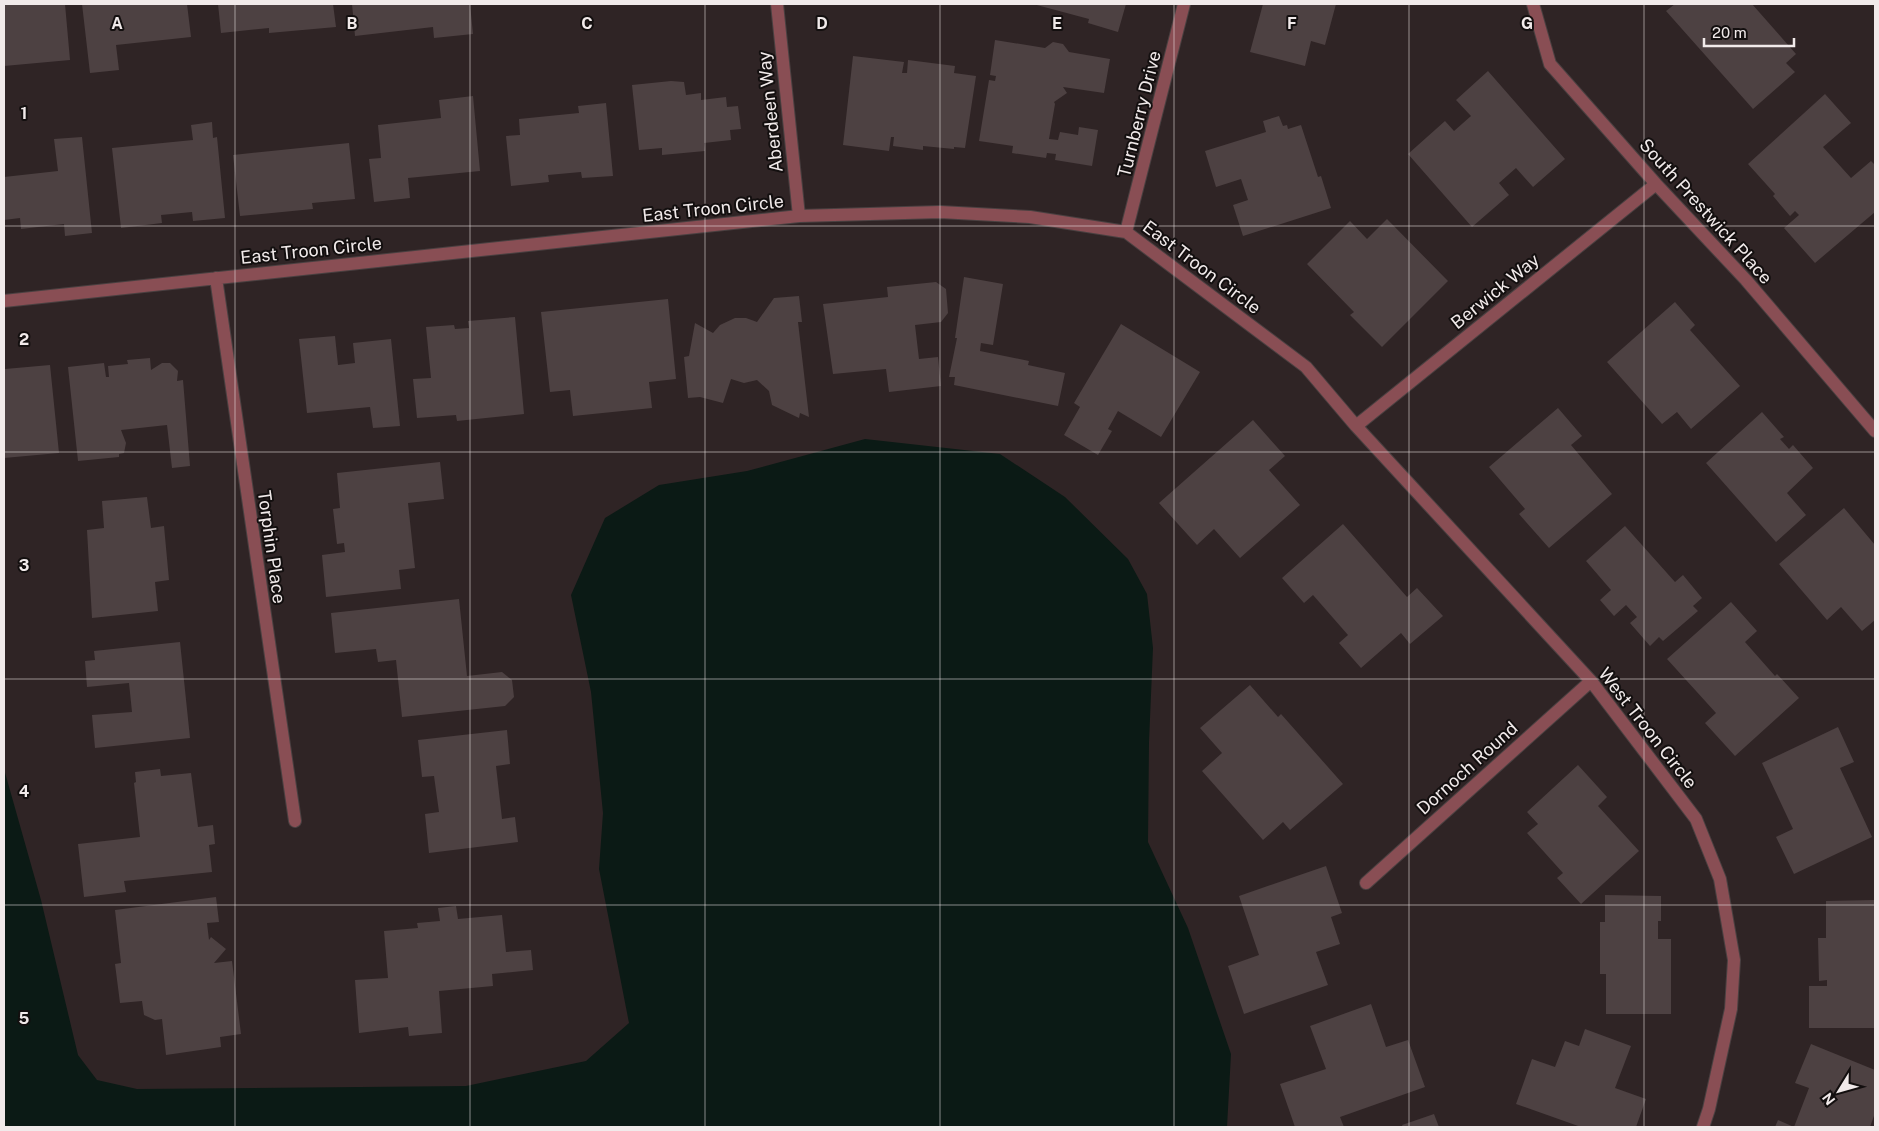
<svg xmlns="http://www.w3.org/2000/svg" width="1879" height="1131" font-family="'Public Sans',sans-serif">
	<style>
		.water { fill: #0b1a15 }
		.building { fill: #4d4142 }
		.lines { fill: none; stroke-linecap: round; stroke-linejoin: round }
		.minor-casing { stroke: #4a4041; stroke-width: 14 }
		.minor { stroke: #894e54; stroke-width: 12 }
		.grid { fill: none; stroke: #f1eaea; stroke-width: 1; stroke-opacity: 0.55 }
		.labels { text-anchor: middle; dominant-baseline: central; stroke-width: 4; stroke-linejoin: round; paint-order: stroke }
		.street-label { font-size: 18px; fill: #f1eaea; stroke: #130f0f }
		.grid-label { font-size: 16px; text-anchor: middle; font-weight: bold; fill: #f1eaea; stroke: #130f0f; stroke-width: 4; stroke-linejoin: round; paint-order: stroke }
	</style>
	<rect width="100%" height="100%" fill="#2f2425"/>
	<path class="water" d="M865 439 1000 454 1065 497 1128 559 1147 594 1153 648 1149 742 1148 842 1188 928 1231 1054 1227 1127H4V769L41 900 78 1055 97 1080 137 1089 466 1086 586 1061 629 1023 599 869 603 813 591 692 571 595 605 518 659 485 747 471Z"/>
	<path class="building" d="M4 4H65L70 60 4 66Z
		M82 4H187L191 37 116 45 119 70 90 73Z
		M218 4H333L336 27 269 33V28L221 33Z
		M352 4H470L473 34 434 38 433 27 355 36Z
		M1033 4H1126L1118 32 1088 23 1089 19Z
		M1263 4H1336L1325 45 1311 41 1305 66 1250 52Z
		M1675 4H1752L1796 54 1786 63 1795 72 1753 109 1666 11Z
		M995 40 1045 48 1053 42 1063 44 1069 52 1110 59 1104 93 1063 87 1067 93 1054 102 1055 104 1049 139 1058 140 1060 132 1078 135 1079 127 1098 130 1092 166 1055 160 1056 154 1047 153 1046 158 1012 153 1013 146 979 141 989 80 995 81 996 76 990 75Z
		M853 56 904 62 902 73H907L908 60 955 66 954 73 976 76 965 148 954 147V149L923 146V150L893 146 894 137H891L889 151 843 145Z
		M1488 71 1565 159 1533 187 1516 168 1499 183 1509 195 1472 227 1408 154 1445 121 1454 131 1471 116 1456 100Z
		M671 81 684 82 686 95 701 93V100L726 97 727 107 738 106 741 129 730 130 731 140 704 143 705 151 662 155V148L639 150 632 85Z
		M1825 94 1851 123 1823 147 1851 178 1871 161 1875 165V212L1815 263 1784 228 1799 215 1795 211 1790 216 1773 196 1775 194 1748 164Z
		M473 96 480 171 408 178 410 198 374 202 369 159 381 158 378 125 441 118 439 100Z
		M606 103 613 176 582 178 581 172 548 175 549 182 511 186 506 136 520 135 519 119 579 113 578 106Z
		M1279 116 1283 126 1287 125 1288 129 1301 125 1318 177 1321 176 1331 208 1243 236 1233 205 1248 200 1241 179 1216 187 1205 151 1266 132 1263 121Z
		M212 122 213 138 217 137 225 218 193 221 192 212 161 215 162 223 121 228 112 148 193 140 191 125Z
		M82 137 92 233 65 236 64 224 21 229 20 218 4 220V177L58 171 54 139Z
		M349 143 355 199 312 203 313 209 240 216 233 155Z
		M1387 219 1448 281 1382 347 1350 315 1354 312 1307 264 1350 221 1367 239Z
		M964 277 1003 284 993 345 981 343 980 351 1029 361 1028 365 1065 373 1058 406 954 385 955 377H949L957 338H955Z
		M936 282 946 289 948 313 941 322 915 325 919 359 938 357 941 386 889 392 886 369 833 374 823 304 888 297 887 287Z
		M799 296 802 322H798L809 417 800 413 799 418 772 405 769 391 757 380 744 383 731 379 723 403 700 397 688 398 684 357 689 356 695 323 713 333 720 325 735 318H746L757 322 774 298Z
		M668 299 676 379 649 382 652 408 573 416 570 390 550 392 541 312Z
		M1675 302 1695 325 1690 330 1740 386 1691 429 1677 412 1662 424 1607 362Z
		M515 317 524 414 457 421 456 415 417 418 413 379 431 378 426 327 454 325 455 329 469 328 468 321Z
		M1121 324 1200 372 1161 437 1118 411 1108 429 1112 431 1098 455 1064 435 1080 407 1074 403Z
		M335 336 338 365 355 363 353 343 391 339 400 426 373 428 370 407 307 413 299 339Z
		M150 358 151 370 162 363H170L178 371 177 381 183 380 190 466 172 468 167 425 121 430 126 443 124 453 119 454V457L78 461 68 367 104 363 106 377H109L108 366 128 364 127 360Z
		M50 365 59 453 4 458 5 369Z
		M1558 408 1582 436 1571 445 1612 494 1549 548 1519 514 1525 509 1489 467Z
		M1762 412 1784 437 1780 439 1789 449 1793 445 1813 468 1787 493 1806 515 1776 542 1706 463Z
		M1253 420 1285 456 1269 470 1300 505 1240 558 1214 529 1197 545 1159 503Z
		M440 462 444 499 408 503 415 568 399 570 401 589 326 597 322 555 345 552 344 543 337 544 333 509 340 508 337 473Z
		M147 497 151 528 164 526 169 580 155 582 158 611 92 618 87 530 104 528 102 501Z
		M1844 508 1875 545V620L1862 631 1841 607 1827 620 1779 564Z
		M1343 524 1407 597 1417 588 1443 616 1410 644 1401 633 1361 668 1339 643 1348 635 1313 595 1304 603 1282 578Z
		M1625 526 1675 582 1683 575 1702 598 1693 606 1698 611 1663 641 1659 637 1650 646 1630 623 1637 617 1626 605 1614 616 1600 600 1611 590 1586 561Z
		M459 599 467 676 502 672 512 680 514 697 505 706 402 717 396 660 378 662 376 649 335 653 331 613Z
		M1731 602 1757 631 1745 642 1775 676 1777 674 1799 698 1735 756 1705 723 1716 713 1667 659Z
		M180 642 190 738 95 748 92 715 132 712 129 683 87 687 85 661 95 660 94 651Z
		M1250 685 1278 717 1281 714 1343 784 1290 830 1283 822 1263 840 1202 771 1222 753 1200 728Z
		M1838 727 1854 762 1840 768 1872 837 1794 874 1776 837 1793 829 1762 763Z
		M507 730 510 764 496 766 502 819 515 817 518 842 429 853 425 814 439 812 434 776 422 777 418 740Z
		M1578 765 1607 797 1598 806 1639 851 1581 904 1557 878 1563 873 1527 833 1538 824 1527 812Z
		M160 769 161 776 191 773 198 827 213 825 215 844 209 845 212 872 124 881 126 892 84 897 78 844 140 837 134 783 136 782 135 772Z
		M1326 866 1342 913 1331 917 1340 944 1316 952 1328 985 1244 1014 1228 966 1259 955 1239 896Z
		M1605 895 1661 896V921H1658V939H1671V1014H1606V974H1600V922H1605Z
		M216 897 219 922 207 923 209 940 211 937 226 949 214 963 232 961 241 1034 220 1037 221 1047 166 1055 162 1019 155 1020 144 1015 142 1001 120 1003 115 964 121 963 115 910Z
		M1875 900V1028H1809V986H1827V980L1819 981 1818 938H1826V901Z
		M456 906 458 919 502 915 506 952 531 950 533 970 492 974 493 986 439 991 442 1033 409 1036 408 1027 359 1033 355 980 388 978 384 931 418 928 417 923 440 921 438 908Z
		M1371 1004 1386 1047 1408 1040 1425 1087 1340 1117 1344 1127H1295L1280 1084 1326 1069 1310 1026Z
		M1585 1029 1631 1046 1615 1088 1646 1099 1636 1127H1581L1516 1104 1532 1059 1555 1067 1565 1041 1579 1046Z
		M1811 1044 1875 1070V1113L1870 1127H1775L1778 1120 1794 1127 1809 1088 1795 1083Z
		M1434 1114 1439 1127H1403L1402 1125Z"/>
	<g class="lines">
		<g class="minor-casing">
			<path id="minor" d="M777 4 799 216
				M1533 4 1550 64 1656 184 1746 280 1875 431
				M1126 232 1184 4
				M216 278 295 821
				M4 301 799 216 940 212 1030 217 1126 232 1306 367 1356 426 1591 681 1696 819 1720 879 1734 960 1731 1009 1709 1109 1703 1127
				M1356 426 1656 184
				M1366 883 1591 681"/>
		</g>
		<use href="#minor" class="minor"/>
	</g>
	<path class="grid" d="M235 4V1127M470 4V1127M705 4V1127M940 4V1127M1174 4V1127M1409 4V1127M1644 4V1127M4 226H1875M4 452H1875M4 679H1875M4 905H1875"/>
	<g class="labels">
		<g class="street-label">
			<text transform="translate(770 112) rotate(-96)">Aberdeen Way</text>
			<text transform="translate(1139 114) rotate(-76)">Turnberry Drive</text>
			<text transform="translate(713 208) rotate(-6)">East Troon Circle</text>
			<text transform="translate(1706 211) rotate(48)">South Prestwick Place</text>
			<text transform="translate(311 250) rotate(-6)">East Troon Circle</text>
			<text transform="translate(1202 267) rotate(37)">East Troon Circle</text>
			<text transform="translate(1495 291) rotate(-39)">Berwick Way</text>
			<text transform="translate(272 547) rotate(82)">Torphin Place</text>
			<text transform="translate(1648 728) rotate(52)">West Troon Circle</text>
			<text transform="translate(1467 768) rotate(-42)">Dornoch Round</text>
		</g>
	</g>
	<g class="grid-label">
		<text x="117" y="29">A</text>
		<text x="352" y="29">B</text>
		<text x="587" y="29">C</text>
		<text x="822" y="29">D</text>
		<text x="1057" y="29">E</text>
		<text x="1292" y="29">F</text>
		<text x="1527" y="29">G</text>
		<text x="24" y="119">1</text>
		<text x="24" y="345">2</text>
		<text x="24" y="571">3</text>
		<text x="24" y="797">4</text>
		<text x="24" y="1024">5</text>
	</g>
	<rect width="1879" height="1131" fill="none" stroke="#f1eaea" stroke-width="10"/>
	<g transform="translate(1839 1091) rotate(233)" stroke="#130f0f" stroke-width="4" paint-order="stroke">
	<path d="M0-4L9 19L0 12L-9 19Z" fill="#f1eaea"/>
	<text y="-8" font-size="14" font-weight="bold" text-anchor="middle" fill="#f1eaea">N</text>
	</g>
	<path d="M1704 38v8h90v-8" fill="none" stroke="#f1eaea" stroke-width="2.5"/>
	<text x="1712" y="38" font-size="15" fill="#f1eaea" stroke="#130f0f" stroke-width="4" paint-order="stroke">20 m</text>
</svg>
